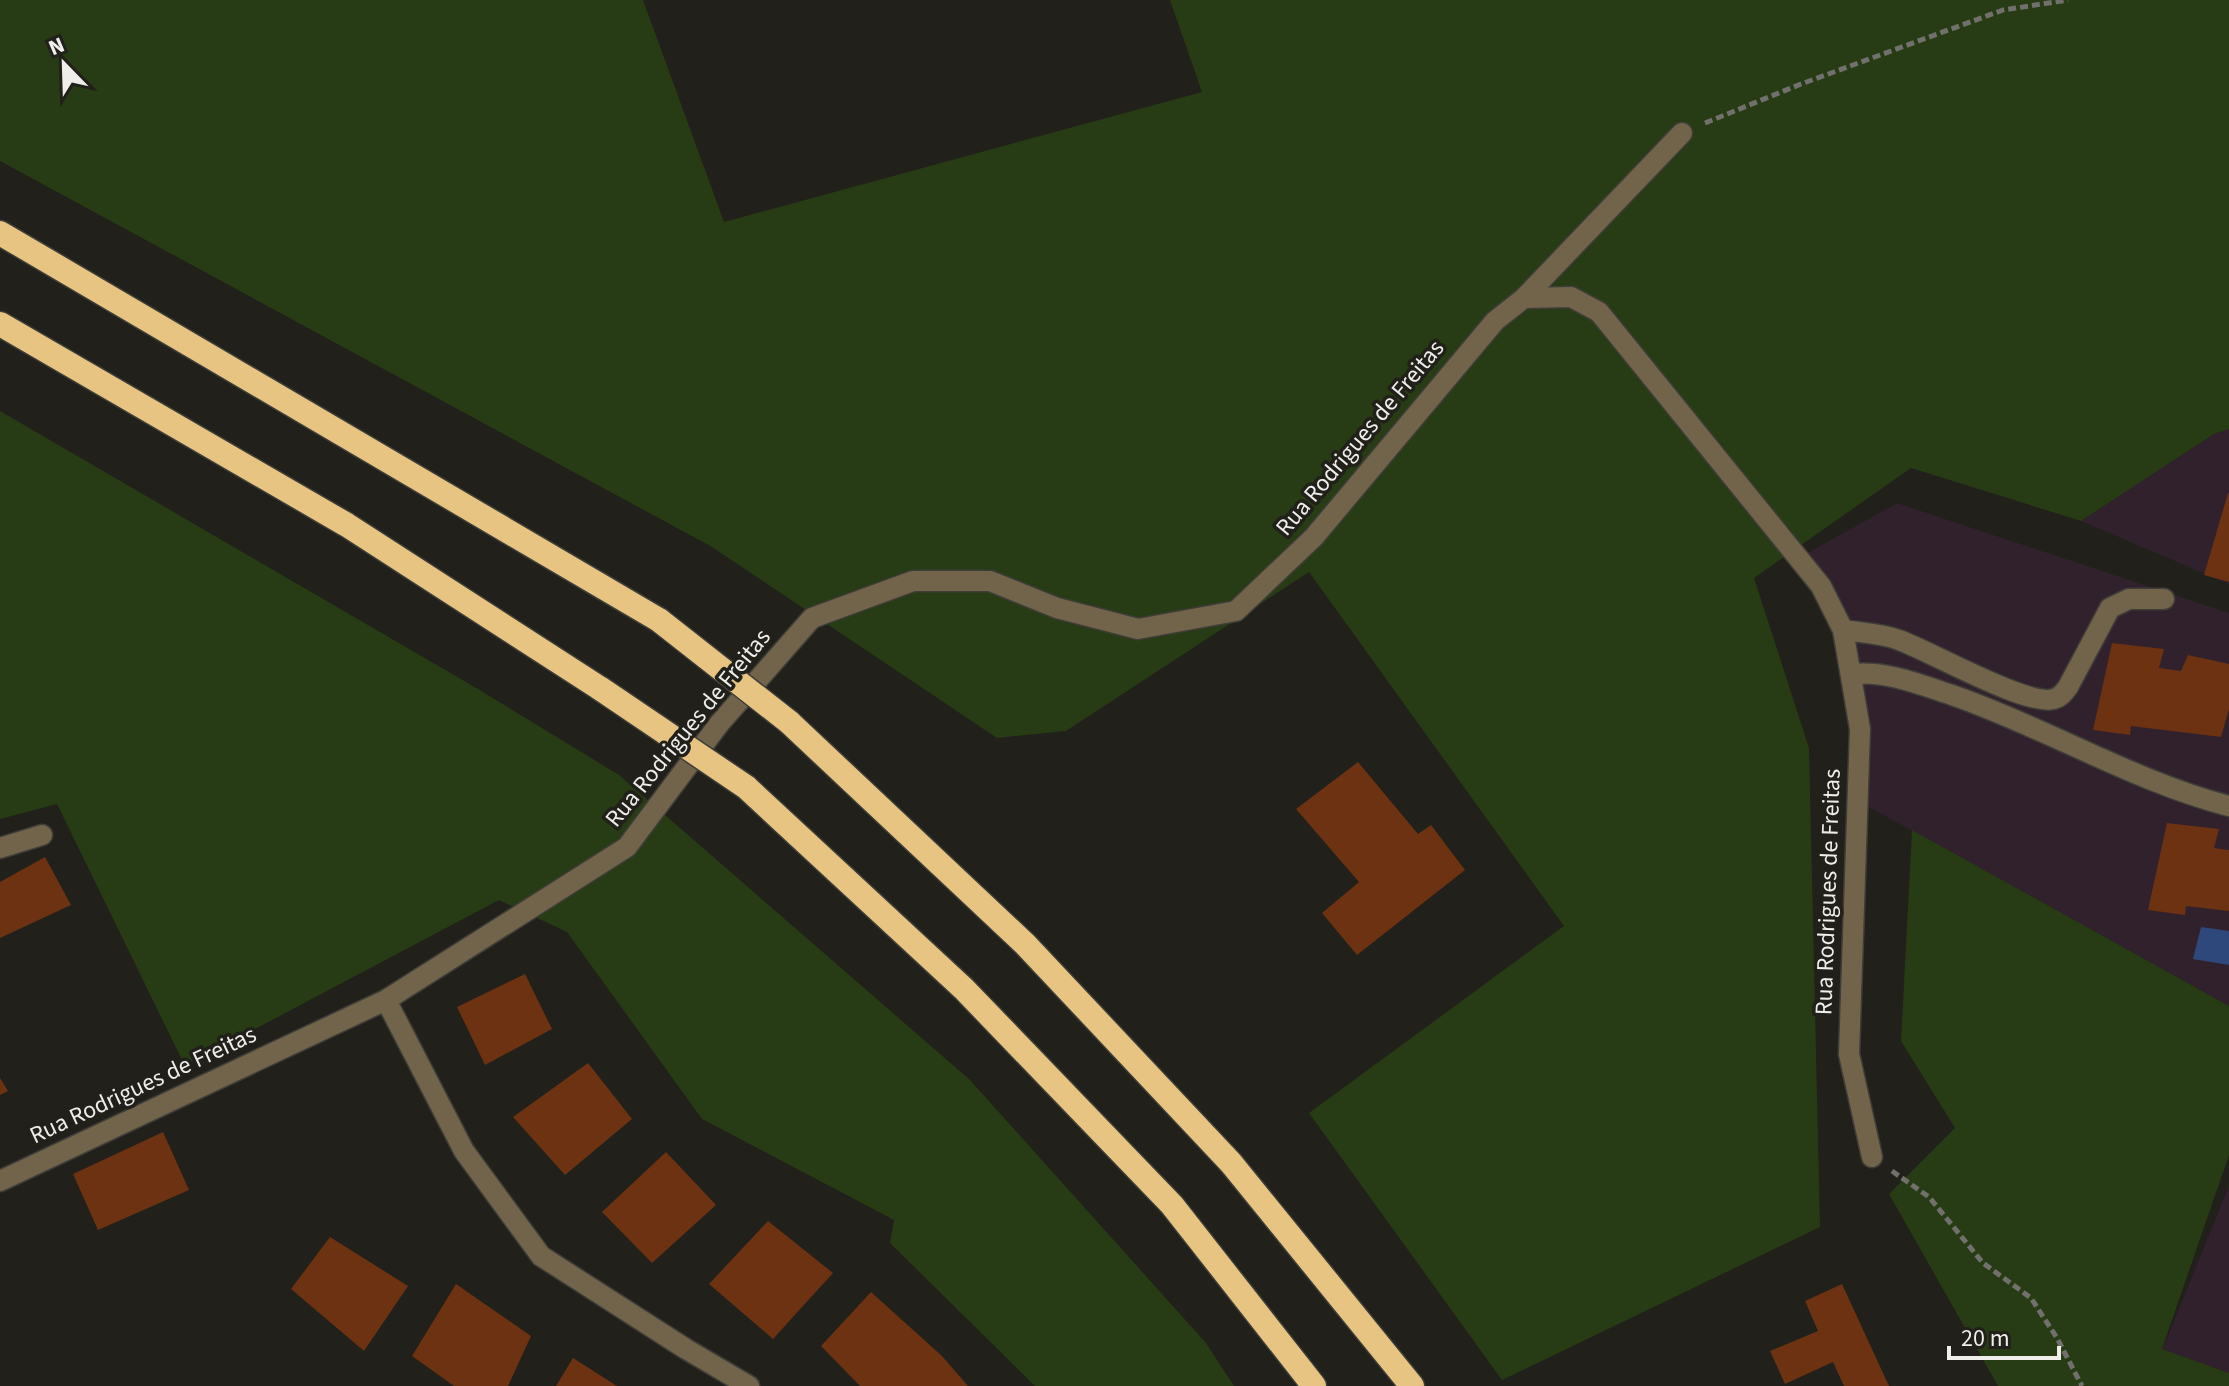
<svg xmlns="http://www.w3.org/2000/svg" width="2229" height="1386" font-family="'Source Sans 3',sans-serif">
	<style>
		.commercial { fill: #30212d }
		.green { fill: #273b14 }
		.water { fill: #2e487c }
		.building { fill: #6c3212 }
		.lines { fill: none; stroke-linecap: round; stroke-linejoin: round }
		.minor-casing { stroke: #3e3d38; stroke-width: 23 }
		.highway-casing { stroke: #3e3d38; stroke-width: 27 }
		.path { stroke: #71706c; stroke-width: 5; stroke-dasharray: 8 4; stroke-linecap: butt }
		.minor { stroke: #72644a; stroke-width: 20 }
		.highway { stroke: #e7c481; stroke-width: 24 }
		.highway-bridge-casing { stroke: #3e3d38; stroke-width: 27; stroke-linecap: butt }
		.highway-bridge { stroke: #e7c481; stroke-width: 24 }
		.labels { text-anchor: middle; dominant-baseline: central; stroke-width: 7; stroke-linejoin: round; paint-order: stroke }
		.street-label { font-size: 24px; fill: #efeeeb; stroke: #21201b }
	</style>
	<rect width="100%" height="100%" fill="#21201b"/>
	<path class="commercial" d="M2229 429V584L2081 521 2214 434Z
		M1897 503 2229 613V1006L1869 807 1863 690 1857 648 1846 619 1806 554Z
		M2229 1186V1373L2162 1350Z"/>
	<path class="green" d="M0 0H643L724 222 1202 92 1170 0H2229V429L2214 434 2081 521 1911 468 1754 578 1809 748 1820 1227 1502 1380 1309 1113 1564 926 1309 572 1066 731 997 738 712 547 0 161Z
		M0 411 478 689 619 775 970 1080 1206 1343 1234 1386H1035L890 1243 894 1220 702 1119 567 932 499 900 185 1066 57 804 0 819Z
		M1912 830 2229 1006V1155L2162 1349 2229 1373V1386H1998L1889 1194 1955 1128 1901 1041Z"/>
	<path class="water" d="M2201 927 2229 931V965L2193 959Z"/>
	<path class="building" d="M2228 493H2229V582L2204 575Z
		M2112 643 2164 649 2159 668 2181 671 2188 655 2229 664V709L2221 737 2131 726 2130 735 2093 730Z
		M1358 762 1418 834 1431 825 1465 870 1357 955 1322 913 1359 882 1296 809Z
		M2167 823 2219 829 2214 848 2229 850V911L2186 906 2185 915 2148 910Z
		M45 857 71 905 0 938V882Z
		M525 974 552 1029 485 1065 457 1007Z
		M588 1063 632 1119 565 1175 513 1117Z
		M0 1078 8 1091 0 1095Z
		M163 1132 189 1190 98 1230 73 1174Z
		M666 1152 716 1205 652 1263 602 1212Z
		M768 1221 833 1273 773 1339 709 1284Z
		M330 1237 408 1286 364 1351 291 1289Z
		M456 1284 531 1336 508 1386H454L412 1356Z
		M1842 1284 1889 1386H1844L1833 1362 1785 1384 1770 1351 1818 1331 1805 1301Z
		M871 1292 942 1356 968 1386H860L821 1346Z
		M573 1358 617 1386H556Z"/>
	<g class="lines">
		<g class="minor-casing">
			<path id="minor" d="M1524 298 1682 133
				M1843 630C1862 633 1881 633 1899 640 1930 651 2027 707 2054 699 2061 697 2064 692 2068 687L2110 608 2129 599H2164
				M1852 674C1888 671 1919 684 1952 695 2045 727 2135 782 2229 806
				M0 848 42 835
				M386 1000 464 1151 541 1256 686 1349 749 1386
				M0 1181 386 1000 627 847 719 724 812 618 913 581H990L1057 608 1138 629 1236 611 1314 537 1495 321 1524 298 1571 297 1599 312 1821 586 1843 630 1860 729 1849 1054 1872 1157"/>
		</g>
		<g class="highway-casing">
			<path id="highway" d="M0 233 659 620
				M0 324 347 525 601 689
				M789 722 1025 944 1231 1163 1412 1386
				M746 787 964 989 1172 1205 1314 1386"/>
		</g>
		<path class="path" d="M1705 123 1801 84 2003 10 2068 0
			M1892 1171 1929 1197 1983 1263 2031 1298 2057 1338 2082 1386"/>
		<use href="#minor" class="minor"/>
		<use href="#highway" class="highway"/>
		<g class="highway-bridge-casing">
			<path id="highway-bridge" d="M659 620 789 722
				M601 689 746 787"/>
		</g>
		<use href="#highway-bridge" class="highway-bridge"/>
	</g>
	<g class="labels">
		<g class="street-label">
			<text transform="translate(1360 438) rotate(-50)">Rua Rodrigues de Freitas</text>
			<text transform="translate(688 728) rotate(-51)">Rua Rodrigues de Freitas</text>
			<text transform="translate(1828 892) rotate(-88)">Rua Rodrigues de Freitas</text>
			<text transform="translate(143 1085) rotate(-25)">Rua Rodrigues de Freitas</text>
		</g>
	</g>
	<g transform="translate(64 64) rotate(337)" stroke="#21201b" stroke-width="6" paint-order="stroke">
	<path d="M0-6L14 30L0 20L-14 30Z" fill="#efeeeb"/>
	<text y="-12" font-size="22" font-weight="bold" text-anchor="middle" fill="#efeeeb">N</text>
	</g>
	<path d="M1949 1346v12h110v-12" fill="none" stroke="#efeeeb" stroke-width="4"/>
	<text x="1961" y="1346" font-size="24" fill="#efeeeb" stroke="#21201b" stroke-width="6" paint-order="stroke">20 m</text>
</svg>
